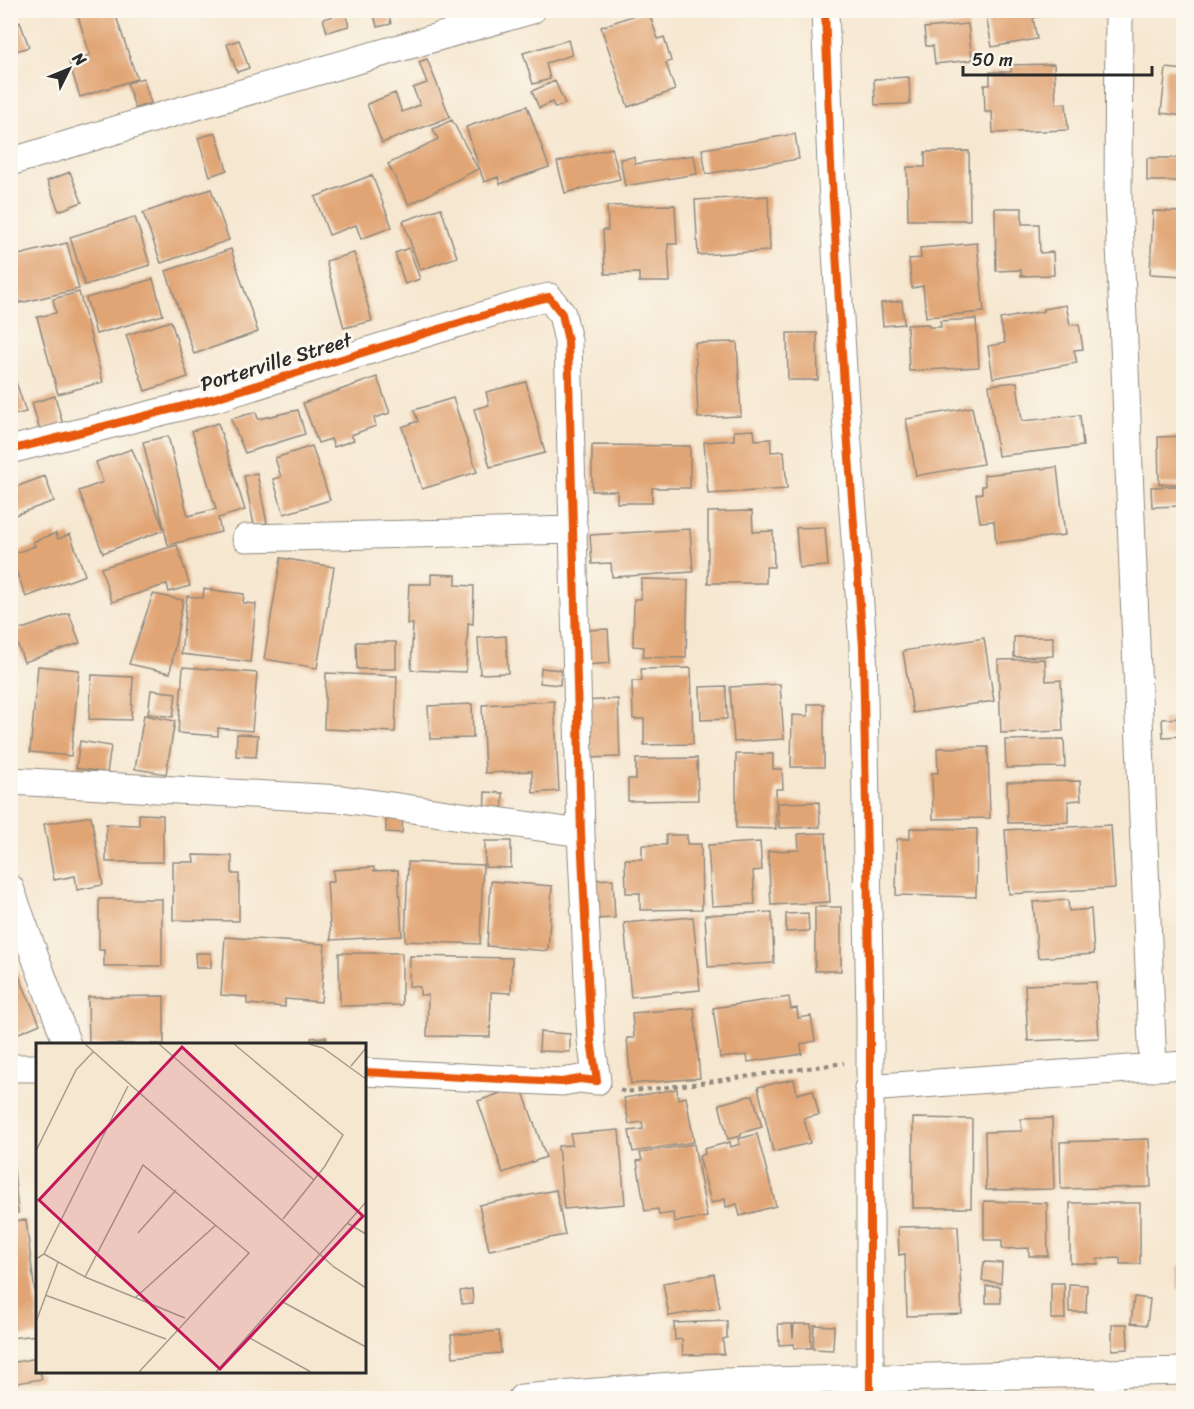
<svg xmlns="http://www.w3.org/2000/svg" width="1194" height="1409" font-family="Sriracha,sans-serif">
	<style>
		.building { fill: #e1a575 }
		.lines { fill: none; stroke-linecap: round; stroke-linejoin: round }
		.minor-casing { stroke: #90897e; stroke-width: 29 }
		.path { stroke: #90897e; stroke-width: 4; stroke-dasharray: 4.5 4.5; stroke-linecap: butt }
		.minor { stroke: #fff; stroke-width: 27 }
		.cycleway-casing { stroke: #fbf7ec; stroke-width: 11 }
		.cycleway { stroke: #e8590c; stroke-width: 8 }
		.labels { text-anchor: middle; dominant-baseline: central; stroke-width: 6; stroke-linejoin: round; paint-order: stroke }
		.street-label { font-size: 20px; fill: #2b2b2b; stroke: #fbf7ec }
		.inset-road { fill: none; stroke: #a59c8e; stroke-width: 1.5 }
		.view { fill: #c2185b; fill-opacity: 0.15; stroke: #c2185b; stroke-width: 3 }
		.inset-edge { fill: none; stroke: #2b2b2b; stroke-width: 3 }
	</style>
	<rect width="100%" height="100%" fill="#fbf7ec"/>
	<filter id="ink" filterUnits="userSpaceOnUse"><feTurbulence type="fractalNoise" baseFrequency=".0167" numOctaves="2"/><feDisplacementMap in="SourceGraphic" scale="12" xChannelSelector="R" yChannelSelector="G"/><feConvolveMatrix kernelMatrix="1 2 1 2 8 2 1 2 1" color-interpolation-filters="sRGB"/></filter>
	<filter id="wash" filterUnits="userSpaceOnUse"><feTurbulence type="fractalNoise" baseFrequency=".008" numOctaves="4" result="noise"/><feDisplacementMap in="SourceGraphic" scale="24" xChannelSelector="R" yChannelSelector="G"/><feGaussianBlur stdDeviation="1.35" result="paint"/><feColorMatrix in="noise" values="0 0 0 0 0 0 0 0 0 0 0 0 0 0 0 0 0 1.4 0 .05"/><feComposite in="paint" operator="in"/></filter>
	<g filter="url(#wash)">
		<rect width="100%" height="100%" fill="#f6e7d0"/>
		<g id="blocks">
			<path class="building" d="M76 10H114L137 79 80 97 69 62 90 55Z
				M373 10H388L391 24 377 27Z
				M648 10 658 39 664 37 671 61 666 63 675 90 628 107 601 27Z
				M985 10H1043V16L1033 18 1037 39 992 47Z
				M345 13 349 26 327 32 323 19Z
				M20 22 29 47 10 53V26Z
				M968 24 972 60 935 64 933 46H926L924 28Z
				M239 40 249 68 237 72 227 44Z
				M568 40 572 55 546 63 550 79 533 84 523 53Z
				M427 59 450 117 382 143 367 104 395 93 402 112 420 105 413 88 427 83 419 62Z
				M1054 64 1056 104 1066 103 1068 130 993 133 992 112H985L984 85H990V72H1011V65Z
				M1166 68 1184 70V116L1161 113Z
				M909 77 910 104 875 105 874 79Z
				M143 78 151 103 135 108 127 83Z
				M555 81 565 104 555 108 552 102 539 108 532 91Z
				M10 90 18 115 10 117Z
				M527 106 549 167 500 184 498 177 484 182 466 127Z
				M452 120 478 169 409 205 388 164 438 139 433 129Z
				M216 133 227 170 210 176 198 138Z
				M795 134 799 159 706 174 702 149Z
				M612 148 620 179 565 193 557 162Z
				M969 151 970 220H908L907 167H925V152Z
				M694 155 697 174 625 186 620 159 634 157 635 164Z
				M1147 158H1184V181H1147Z
				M70 172 82 202 59 211 47 181Z
				M372 175 392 227 361 239 356 225 329 235 315 197Z
				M211 189 229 240 161 263 143 213Z
				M768 196 770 251 698 255 695 200Z
				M675 205 677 244H668L670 282H639V273L605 274 603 230H608L607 206Z
				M441 208 457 257 420 270 403 221Z
				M995 208H1022V224H1039L1040 253 1053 252 1054 275 1021 276V270L996 271Z
				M1153 211 1184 212V276L1150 274Z
				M135 217 150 265 85 285 70 237Z
				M67 243 79 289 20 303 10 267V257Z
				M977 243 984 312 926 317 923 286 912 288 909 259 921 258 920 248Z
				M409 248 420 279 405 284 395 253Z
				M231 249 258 332 194 354 166 271Z
				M354 253 372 321 344 328 326 261Z
				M153 279 163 315 96 334 86 298Z
				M79 292 103 382 58 394 37 317 56 313 53 299Z
				M902 301 904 324 883 326 881 303Z
				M1066 305 1070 325 1079 324 1083 349 1074 350 1077 363 993 378 988 346 1005 343 1000 319 1044 311V309Z
				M976 319 979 367 909 371 907 325 929 324V327H941L940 321Z
				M171 321 188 377 145 391 126 335Z
				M787 333H817L818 380H788Z
				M737 342 741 416 698 418 695 343Z
				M10 364 26 412 10 416Z
				M377 377 390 413 374 418 376 426 351 435 354 440 334 447 331 439 318 443 303 403Z
				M526 382 545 453 490 467 474 409 489 405 486 392Z
				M1017 382 1022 421 1080 415 1083 446 998 456 989 385Z
				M55 396 63 425 40 431 32 403Z
				M453 398 477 472 422 489 402 427 418 421 414 410Z
				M972 407 983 464 916 476 906 419Z
				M298 410 305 434 245 453 231 419 256 412 258 419Z
				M218 423 245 510 218 518 221 532 168 545 143 442 168 436 188 516 216 509 192 431Z
				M754 430 755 440 771 439V452L784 451 787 489 708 494 704 442 734 440V431Z
				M1184 436V484H1159L1158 437Z
				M592 445 690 446V488H652V503H617V491H592Z
				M312 446 330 500 284 514 273 479 281 477 275 458Z
				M132 449 164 530 103 553 79 491 103 482 96 462Z
				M1057 467 1065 535 996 543 994 521 980 522 976 494 982 493V486H985L984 475Z
				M257 473 267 523 254 525 244 476Z
				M45 476 54 501 15 515 10 505V489Z
				M1179 486 1180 506 1152 507 1151 487Z
				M752 511 753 532 773 531 774 567H766V583H708V512Z
				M825 527 828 566 799 568 796 528Z
				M690 529 693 572 612 577 611 563 592 564 590 535Z
				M56 533 58 539 70 534 85 575 26 597 10 555 35 546 33 542Z
				M177 545 190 586 169 592 167 584 112 602 101 568Z
				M281 558 334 567 317 668 264 659Z
				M431 574 456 575V585L474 586 473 624 468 623 466 672 411 670 413 624H407L409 584H431Z
				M641 579 688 580 686 658 643 657 644 647 633 646 634 599H641Z
				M204 589 244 594 243 603 256 604 250 662 181 654 187 596 203 598Z
				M153 594 183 600 170 673 129 664Z
				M69 613 80 643 24 662 13 632Z
				M608 629 610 663 587 665 585 630Z
				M506 636 508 673 480 674 478 638Z
				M1014 637H1053V656L1014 657Z
				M984 638 994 701 913 713 903 651Z
				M356 642H396V669H357Z
				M1045 659 1046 681 1061 680 1063 731 1001 733 998 660Z
				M38 666 79 670 71 756 30 752Z
				M183 667 257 673 252 731 218 728V736L178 733Z
				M541 668 561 670 560 685 540 683Z
				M691 668 693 744 644 745V719H633L632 681H642L641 669Z
				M326 673 397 676 395 732 324 729Z
				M92 675 133 677 131 720 89 719Z
				M780 684 784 739 734 742 730 687Z
				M726 686 727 719 701 720 700 687Z
				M151 690 176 693 173 717 148 714Z
				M618 699 620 757 586 758 584 701Z
				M554 701 559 791 533 793 532 771 485 773 482 705Z
				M472 704 473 738 430 739 428 706Z
				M808 704H824V767H791L792 715 808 716Z
				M144 715 175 721 166 774 135 769Z
				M1184 718V736L1163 737 1162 719Z
				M237 734 258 735 256 757 236 756Z
				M1064 739 1065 767 1006 768 1005 740Z
				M80 741 111 746 107 773 76 768Z
				M988 747 990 818 933 819 932 773H938L937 748Z
				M736 754H773V769H782L783 789H776V829L736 828Z
				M697 758 698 800 628 801V779H636V759Z
				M1080 781 1081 800 1068 801V822L1008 823 1007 782Z
				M485 792 503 793 502 819 484 818Z
				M819 802 820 827 779 828 778 803Z
				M386 811 403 812 402 833 386 832Z
				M139 814 163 815V862H106V824L139 825Z
				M91 816 103 885 77 890 75 876 54 880 44 824Z
				M1111 825 1115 888 1009 894 1005 830Z
				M910 828 977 829 976 897 896 895 897 839H910Z
				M826 833 830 902 771 905 768 851 799 850 798 834Z
				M666 835H687V844H701L702 909 640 910V893H626L625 859H642V845H666Z
				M485 841H511V868L485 867Z
				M760 842 762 870 753 871 755 904 712 906 708 845Z
				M193 855 232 856V874H239V921L173 920V862H194Z
				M408 862 483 865 480 944 405 941Z
				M374 867V871L398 870 402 936 331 940 327 882H334L333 870Z
				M613 879 615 918 593 919 591 880Z
				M491 881 552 886 548 951 487 946Z
				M99 899H162V966H104V950H99Z
				M1068 900 1069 911 1091 909 1094 954 1038 958 1033 902Z
				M815 907H841V971H815Z
				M772 912 774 963 708 967 705 915Z
				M808 913 809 931 786 932V914Z
				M693 917 700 990 631 997 624 923Z
				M225 937 325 944 321 1002 285 999V1007L247 1004V997L221 995Z
				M195 953H211V968H196Z
				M339 953H402V1005L340 1006Z
				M10 956 40 1024 12 1036 10 1033Z
				M410 956 512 958 511 993 491 992 490 1037 427 1036 428 995H420V987L409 986Z
				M1096 982 1099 1038 1028 1041 1025 985Z
				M164 996V1044H89L88 997Z
				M789 997 791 1009 797 1008 798 1018 811 1016 815 1041 801 1044 802 1054 748 1062 747 1055 720 1058 713 1008Z
				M694 1008 700 1078 631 1084 627 1038H634L632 1013Z
				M540 1032 570 1034V1052L539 1051Z
				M326 1037 327 1044H312L311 1038Z
				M794 1079 797 1094 813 1090 819 1115 804 1118 810 1143 773 1152 758 1087Z
				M521 1086 546 1157 503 1173 478 1101Z
				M677 1089 678 1099 686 1097 694 1142 633 1152 629 1131 643 1129 642 1122 629 1124 624 1098Z
				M753 1095 762 1127 741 1133V1136L728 1139 719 1104Z
				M913 1118 972 1119 971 1208H913Z
				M1052 1118 1054 1189 986 1190 985 1132 1022 1131 1021 1119Z
				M619 1130 625 1204 564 1209 558 1146 572 1145 571 1134Z
				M757 1134 776 1206 740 1216 737 1204 726 1207 725 1199 711 1203 699 1156 705 1154 704 1149 730 1142 731 1147 740 1144 738 1139Z
				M1149 1139 1151 1187 1061 1189 1060 1142Z
				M694 1144 707 1217 674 1222 673 1213 659 1215 658 1209 645 1211 637 1161 642 1160 640 1153Z
				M10 1147H12L18 1213 10 1214Z
				M556 1190 565 1235 489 1250 479 1205Z
				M984 1201 1047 1203 1048 1256H1029V1248L1002 1249V1240H984Z
				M1070 1203H1140V1264H1120V1258L1097 1259 1098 1264 1070 1263Z
				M26 1220 38 1318V1335L10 1338V1221Z
				M958 1226 962 1314 907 1316 905 1254 899 1255 898 1227Z
				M984 1262 1002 1263 1001 1283 982 1281Z
				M1178 1266H1184V1290L1178 1289Z
				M714 1274 720 1308 669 1316 663 1283Z
				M1051 1283H1064L1065 1319H1051Z
				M1069 1284 1087 1285 1086 1312H1069Z
				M986 1286H1000L1001 1303H986Z
				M472 1289 473 1303 462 1304 460 1291Z
				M1134 1297 1150 1299 1147 1325 1131 1323Z
				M727 1321V1338L723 1339 724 1354 683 1355 682 1339 675 1340 674 1323Z
				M778 1324H792L793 1338 794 1324H811V1348H794V1344L779 1345Z
				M1112 1324H1127L1128 1349 1112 1350Z
				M814 1325 834 1326 833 1350 813 1349Z
				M499 1331 501 1353 453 1357 451 1335Z
				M38 1358V1372H40L42 1379 11 1384 10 1363Z
				M996 1390V1398H968V1391Z"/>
		</g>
	</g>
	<g filter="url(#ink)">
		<use href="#blocks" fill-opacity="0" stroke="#90897e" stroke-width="1.5"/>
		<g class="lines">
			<g class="minor-casing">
				<path id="minor" d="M825 10 831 166 845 403 863 646 870 1017V1398
					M1119 10 1118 194 1153 1068
					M10 162 162 116 532 10
					M10 450 212 399 524 303 549 297 562 314 568 341 581 833 591 1040 597 1081 580 1079 562 1082 364 1072
					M246 538 574 530
					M10 781 342 799 581 833
					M10 888 67 1044
					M10 1068H38
					M868 1088 1184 1065
					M1105 1372 1111 1398
					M522 1398 722 1382 1184 1371"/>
			</g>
			<path class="path" d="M620 1090 625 1092 693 1084 844 1063"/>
			<use href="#minor" class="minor"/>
			<g class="cycleway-casing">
				<path id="cycleway" d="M825 10 831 166 845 403 863 646 870 1017V1398
					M10 450 212 399 524 303 549 297 562 314 568 341 581 833 591 1040 597 1081 580 1079 562 1082 364 1072"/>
			</g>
			<use href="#cycleway" class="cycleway"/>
		</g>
	</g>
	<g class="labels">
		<g class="street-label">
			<text transform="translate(276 362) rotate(-17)">Porterville Street</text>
		</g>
	</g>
	<g transform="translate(36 1043)">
		<rect width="330" height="330" fill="#f6e7d0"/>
		<path class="inset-road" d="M49 1 298 224 330 245M123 1 278 137M198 1 307 92 289 123 247 176M273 1 287 5 330 36M315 23 330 5M0 108 40 27 57 9M311 180 330 191M102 190 140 147M8 211 49 234 149 275M0 216 8 211 92 43M49 234 107 122 213 210 103 329M9 252 130 296M100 254 180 182M245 258 330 304M0 279 22 219M212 294 275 329M180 329 330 159"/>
		<path class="view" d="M146 4 327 173 184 326 3 157Z"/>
		<rect width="330" height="330" class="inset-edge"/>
	</g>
	<rect width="1194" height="1409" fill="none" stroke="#fbf7ec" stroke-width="36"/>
	<g transform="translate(69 69) rotate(47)" stroke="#fbf7ec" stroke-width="4.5" paint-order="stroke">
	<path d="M0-4.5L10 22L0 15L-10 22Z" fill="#2b2b2b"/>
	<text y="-9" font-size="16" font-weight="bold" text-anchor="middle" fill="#2b2b2b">N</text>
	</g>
	<path d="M963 66v9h189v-9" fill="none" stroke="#2b2b2b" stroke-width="3"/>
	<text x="972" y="66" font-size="18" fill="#2b2b2b" stroke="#fbf7ec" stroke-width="4.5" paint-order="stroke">50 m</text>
</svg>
